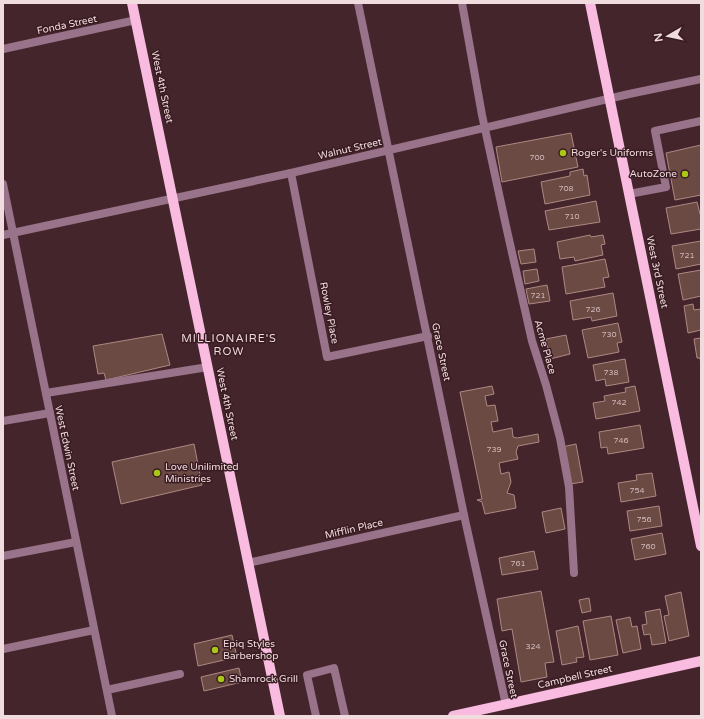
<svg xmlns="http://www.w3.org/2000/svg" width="704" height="719" font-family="'Varela Round',sans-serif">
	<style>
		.building { fill: #6c4a44; stroke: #ae8882 }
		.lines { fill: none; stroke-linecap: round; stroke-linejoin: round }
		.lane { stroke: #997389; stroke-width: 8 }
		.street { stroke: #997389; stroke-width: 8 }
		.primary { stroke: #f9bbdf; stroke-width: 10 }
		.poi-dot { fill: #aac717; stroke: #391b22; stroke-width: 1.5 }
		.labels { text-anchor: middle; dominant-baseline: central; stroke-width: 3; stroke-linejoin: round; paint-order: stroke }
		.number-label { font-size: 8px; fill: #cfb7b8 }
		.street-label { font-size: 10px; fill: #f0dbde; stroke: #391b22 }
		.poi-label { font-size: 10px; fill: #f0dbde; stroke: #391b22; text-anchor: start }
		.neighbourhood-label { font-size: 11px; letter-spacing: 1px; fill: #f0dbde; stroke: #391b22 }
	</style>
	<rect width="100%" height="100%" fill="#44252c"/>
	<path class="building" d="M571 133 578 167 502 182 496 147Z
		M701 145V195L675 200 666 153Z
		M583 169 584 176 587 175 590 195 545 204 541 182 570 176V172Z
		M596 201 600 222 549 230 545 211Z
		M697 202 700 214H701V229L671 234 666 208Z
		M590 235 591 237 603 235 605 244 601 245 603 255 575 261 574 257 560 259 557 242Z
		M701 241V264L676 269 672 246Z
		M534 249 536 262 521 264 518 251Z
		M605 259 609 277 603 278 605 287 566 294 562 267Z
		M537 269 539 281 525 284 523 271Z
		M701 270V296L683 300 678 274Z
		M547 285 550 301 529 304 526 289Z
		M613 293 617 316 592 321 591 317 573 320 570 301Z
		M693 304 694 310 701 309V330L688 333 684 306Z
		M618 323 622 342 617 343 619 352 588 358 582 330Z
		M162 334 170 365 106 380 104 373 98 374 93 346Z
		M566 335 570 354 550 359 546 339Z
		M701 338V365L700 358H697L694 339Z
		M625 359 629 382 606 386 605 379 596 381 593 365Z
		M492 386 494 394 485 396 487 406 495 405 498 421 491 422 493 432 512 428 513 437 517 438 538 434 539 442 518 446 516 452 518 459 499 463 501 474 509 472 511 482 507 493 514 495 516 508 485 514 482 502 477 500 482 499 460 392Z
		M635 386 640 411 596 419 593 403 605 401 604 396 626 392 625 388Z
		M640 425 644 448 608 454 607 447 601 448 599 432Z
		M194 444 202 485 121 504 112 462Z
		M576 444 583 482 570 484 562 447Z
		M652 473 656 496 621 502 618 483 637 480 636 475Z
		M659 506 662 526 630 531 627 511Z
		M561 508 565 529 546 533 542 512Z
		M662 533 666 554 635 560 631 539Z
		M534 551 538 569 502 575 499 558Z
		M541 591 554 662 545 663 547 677 521 682 512 629 502 631 497 599Z
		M681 592 689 636 669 641 664 616 669 615 665 596Z
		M589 598 591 611 582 613 579 600Z
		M660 609 666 643 652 645 650 634 644 635 642 625 647 624 645 612Z
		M611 616 618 655 590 660 583 621Z
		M630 617 632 627 637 626 641 649 623 653 616 620Z
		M578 626 584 657 576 658 577 662 562 665 556 631Z
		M232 635 237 657 198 666 194 644Z
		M239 668 242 682 204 691 201 677Z"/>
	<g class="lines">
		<path class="lane" d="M462 3 482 115 506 226 532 341 546 385 560 438 569 487 574 573
			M3 49 136 20
			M291 173 327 357 428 336
			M629 194 666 187 655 131 701 121
			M46 393 208 367
			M3 421 50 413
			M3 556 76 542
			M248 563 464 515
			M3 649 94 630
			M107 690 180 674
			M316 716 307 675 334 668 345 716"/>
		<path class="street" d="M358 3 464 515 506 705
			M3 184 112 716
			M3 235 291 173 629 94 701 79"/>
		<path class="primary" d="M132 3 280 716
			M590 3 701 546
			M453 716 701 661"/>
	</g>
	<g class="poi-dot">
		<circle cx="563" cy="153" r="4"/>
		<circle cx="685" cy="174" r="4"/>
		<circle cx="157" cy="473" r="4"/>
		<circle cx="215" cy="650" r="4"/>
		<circle cx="221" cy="679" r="4"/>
	</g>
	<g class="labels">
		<g class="number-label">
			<text x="537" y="157">700</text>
			<text x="566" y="188">708</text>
			<text x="572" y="216">710</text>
			<text x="687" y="255">721</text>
			<text x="538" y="295">721</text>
			<text x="593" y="309">726</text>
			<text x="609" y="334">730</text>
			<text x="611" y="372">738</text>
			<text x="619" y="402">742</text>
			<text x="621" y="440">746</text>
			<text x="494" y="449">739</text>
			<text x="637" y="490">754</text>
			<text x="644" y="519">756</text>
			<text x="648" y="546">760</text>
			<text x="518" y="563">761</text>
			<text x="533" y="646">324</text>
		</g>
		<g class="street-label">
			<text transform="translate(67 25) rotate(-12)">Fonda Street</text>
			<text transform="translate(162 87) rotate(78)">West 4th Street</text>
			<text transform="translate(350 149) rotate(-13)">Walnut Street</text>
			<text transform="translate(657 272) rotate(78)">West 3rd Street</text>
			<text transform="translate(329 313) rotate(79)">Rowley Place</text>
			<text transform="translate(545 347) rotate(74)">Acme Place</text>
			<text transform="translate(441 352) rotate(78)">Grace Street</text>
			<text transform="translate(227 404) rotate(78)">West 4th Street</text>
			<text transform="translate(67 448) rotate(78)">West Edwin Street</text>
			<text transform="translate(354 529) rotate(-13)">Mifflin Place</text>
			<text transform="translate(508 669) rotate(78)">Grace Street</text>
			<text transform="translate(575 677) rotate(-13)">Campbell Street</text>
		</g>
		<g class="poi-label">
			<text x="571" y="153">Roger's Uniforms</text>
			<text x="677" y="174" text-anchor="end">AutoZone</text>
			<text x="165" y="467">Love Unilimited<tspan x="165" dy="12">Ministries</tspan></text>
			<text x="223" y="644">Epiq Styles<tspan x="223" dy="12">Barbershop</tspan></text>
			<text x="229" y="679">Shamrock Grill</text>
		</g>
		<g class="neighbourhood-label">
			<text x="229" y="338">MILLIONAIRE'S<tspan x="229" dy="13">ROW</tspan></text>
		</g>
	</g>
	<rect width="704" height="719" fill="none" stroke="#f0dbde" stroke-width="8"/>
	<g transform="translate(668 36) rotate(261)" stroke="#391b22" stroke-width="3" paint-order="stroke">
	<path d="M0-3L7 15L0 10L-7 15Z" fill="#f0dbde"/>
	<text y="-6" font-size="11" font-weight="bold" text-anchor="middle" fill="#f0dbde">N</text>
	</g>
</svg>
